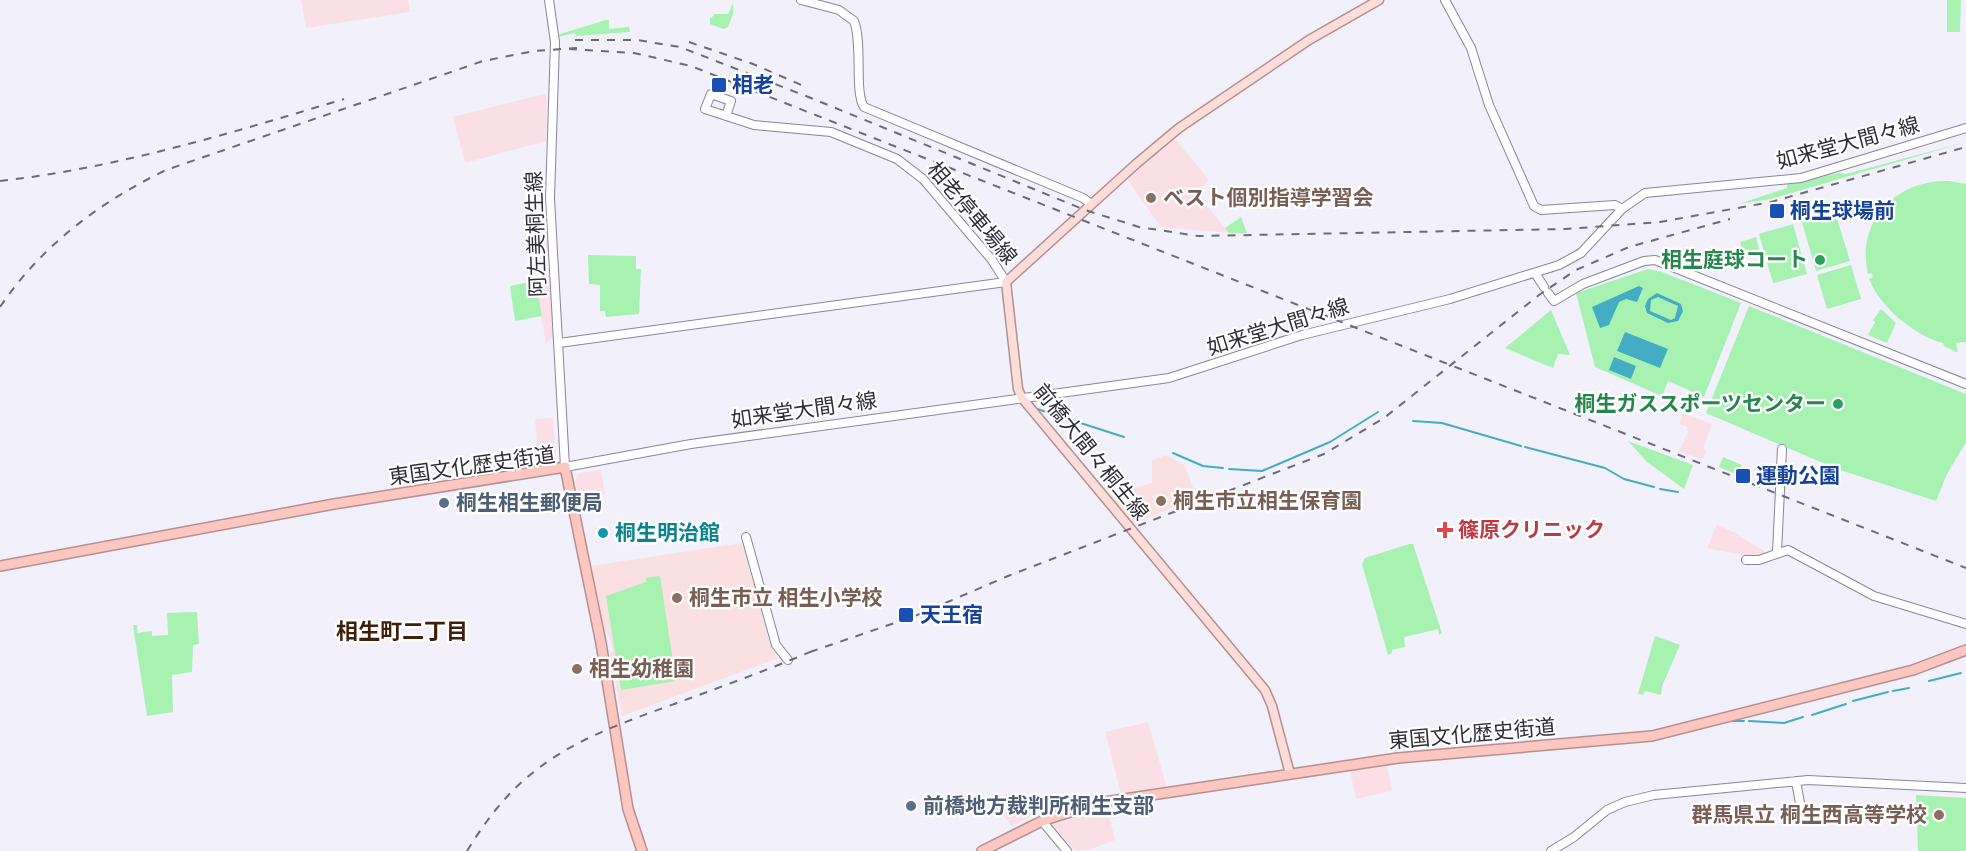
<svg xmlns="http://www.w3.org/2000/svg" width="1966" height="851" font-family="Signika,'Noto Sans JP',sans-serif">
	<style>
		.commercial { fill: #fae0e6 }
		.education { fill: #fbe0e2 }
		.green { fill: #a7f2b0 }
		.water { fill: #44adc3; fill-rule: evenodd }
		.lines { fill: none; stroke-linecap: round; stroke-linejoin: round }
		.stream { stroke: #44adc3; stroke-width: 2 }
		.secondary-casing { stroke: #89849d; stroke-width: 10 }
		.primary-casing { stroke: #b49091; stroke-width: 11 }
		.highway-casing { stroke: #b49091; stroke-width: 12 }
		.secondary { stroke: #fff; stroke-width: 8 }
		.primary { stroke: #fdddda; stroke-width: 8 }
		.highway { stroke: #fcc6c1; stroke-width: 9 }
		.rail { stroke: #6d6b75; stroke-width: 2; stroke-dasharray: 8 8; stroke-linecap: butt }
		.transit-dot { fill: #1a4fb4; stroke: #fff; stroke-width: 2 }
		.education-dot { fill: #8d6e63; stroke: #fff; stroke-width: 2 }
		.leisure-dot { fill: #2e9e5b; stroke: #fff; stroke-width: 2 }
		.service-dot { fill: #5c6f8a; stroke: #fff; stroke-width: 2 }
		.health-dot { fill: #e0444e; stroke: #fff; stroke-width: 2 }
		.culture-dot { fill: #0f9aa8; stroke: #fff; stroke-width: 2 }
		.labels { text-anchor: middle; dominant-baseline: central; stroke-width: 4.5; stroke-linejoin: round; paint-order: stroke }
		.transit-label { font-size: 21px; font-weight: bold; fill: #164399; stroke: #fff; text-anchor: start }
		.street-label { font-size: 21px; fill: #2f2d37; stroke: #fff }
		.education-label { font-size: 21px; font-weight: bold; fill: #785e54; stroke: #fff; text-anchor: start }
		.leisure-label { font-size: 21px; font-weight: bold; fill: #27864d; stroke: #fff; text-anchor: end }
		.service-label { font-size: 21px; font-weight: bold; fill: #4e5e75; stroke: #fff; text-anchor: start }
		.health-label { font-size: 21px; font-weight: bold; fill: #be3a42; stroke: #fff; text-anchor: start }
		.culture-label { font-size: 21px; font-weight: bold; fill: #0d838f; stroke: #fff; text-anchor: start }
		.neighbourhood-label { font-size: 22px; font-weight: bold; fill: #41200b; stroke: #fff }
	</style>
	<rect width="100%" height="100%" fill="#f2f0fb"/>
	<path class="commercial" d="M301 0H408L410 12 306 28Z
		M544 94 547 96 546 141 465 163 453 117Z
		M1175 139 1209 180 1196 192 1229 233 1161 227 1127 179Z
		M547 232 549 255 529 258 524 236Z
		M550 276 553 337 546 343 534 277Z
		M1683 413 1712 424 1703 449 1707 451 1702 460 1679 451 1688 432 1687 427 1679 424Z
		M553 418 556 454 550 462 539 464 535 419Z
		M601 470 605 495 589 498 590 506 580 508 575 480 580 473Z
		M1717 524 1735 533 1767 553 1752 557 1707 548Z
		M1148 722 1167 788 1121 794 1105 732Z
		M1387 764 1392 791 1356 799 1350 771Z
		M1006 794 1032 815V816L1012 826 995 806Z
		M1107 807 1115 840 1091 849 1076 851 1052 825Z"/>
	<path class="education" d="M1165 455 1184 464 1197 498 1130 525 1107 496 1152 483V461Z
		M742 543 772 650 779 658 622 716 610 653 613 651 609 635 604 630 590 566Z"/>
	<path class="green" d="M1947 0H1961L1960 32H1947Z
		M733 3V14L728 27 724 29 710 24V19L715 14H728Z
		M606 20H609V29L629 27 630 32 576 36 575 33 558 37 560 34Z
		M1966 142 1771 199 1739 204 1787 188V184L1839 173 1846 174Z
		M1949 181 1966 184V342L1956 343 1958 352H1956L1944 346 1943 343C1915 336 1880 307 1869 279L1873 277 1871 273 1868 274C1855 221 1897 179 1949 181Z
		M1835 212 1850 261 1816 271 1802 222Z
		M1241 217 1247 233H1229L1225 228Z
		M1793 224 1807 274 1773 283 1759 234Z
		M1756 237 1760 252 1744 257 1740 242Z
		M588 255 636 256V269H641L639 314 606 317 605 311H600V285L589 284Z
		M1851 265 1861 299 1827 309 1817 275Z
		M1648 269 1662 272 1741 303 1704 397 1668 381 1662 396 1595 367 1576 293Z
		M535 281 542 316 515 321 510 286Z
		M1749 306 1966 394V442L1947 474 1936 501 1837 469 1706 413Z
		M1881 309 1896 323 1887 343 1868 335 1875 322 1873 320Z
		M1551 310 1570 355 1558 354 1553 368 1505 348Z
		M1628 441 1693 465 1684 489 1647 462Z
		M1723 457 1742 465 1738 475 1719 467Z
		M1409 544H1413L1442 633 1439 635 1438 629 1404 637 1405 647 1392 650V653L1388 655 1362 564 1365 558Z
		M660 576 676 681 621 690 606 596 646 582V578Z
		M197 612 199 644 193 645 192 672 172 675 173 712 147 716 133 625H137V633L152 631V636L168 635 167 613Z
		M1655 636 1680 645 1662 686 1661 695 1645 691 1643 695 1638 694Z
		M1916 795 1966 798V851H1918Z"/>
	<path class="water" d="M1639 286 1643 288 1637 302 1626 299 1619 302 1609 325 1600 328 1592 307Z
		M1657 293 1681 304 1683 311 1678 321 1668 323 1647 313 1645 306 1648 299ZM1658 297 1678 306 1675 318 1671 320 1650 311 1651 300Z
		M1625 332 1668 349 1660 368 1617 351Z
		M1614 357 1636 366 1631 379 1609 370Z"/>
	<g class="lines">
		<path class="stream" d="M1034 408 1124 437
			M1413 421 1442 423 1521 446
			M1525 447 1605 468 1624 479 1654 487
			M1173 453 1203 466 1223 468
			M1229 469 1262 471 1330 442 1378 412
			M1660 489 1678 492
			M1929 681 1961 673
			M1893 691 1909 688
			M1853 701 1888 692
			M1812 715 1846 704
			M1731 721H1744
			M1749 721 1784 723 1803 717"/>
		<g class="secondary-casing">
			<path id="secondary" d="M549 0 555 42 550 198 565 467 691 444 1169 378 1302 335 1450 299 1559 265 1581 253 1622 209 1645 193 1801 178 1966 128
				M801 0 839 10 854 21C863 44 854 92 864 107L1083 198 1091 204
				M1445 0 1471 48 1489 105 1534 206 1541 210 1615 205 1622 209
				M1535 273 1544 287
				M1548 293 1554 301 1583 284 1644 261 1655 260 1966 384
				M559 343 1006 282 992 260 923 179 897 159 831 132 754 125 705 109 711 94 731 101 726 116
				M746 537 776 645 788 660
				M1777 552 1782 449
				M1746 560H1759L1788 550 1874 596 1966 624
				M1796 781 1803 820
				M1042 821 1067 851
				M1551 851 1574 837 1607 810 1625 802 1654 795 1808 780 1966 788"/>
		</g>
		<g class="primary-casing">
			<path id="primary" d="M1290 774 1272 706 1265 690 1022 398 1018 389 1006 282 1136 164 1179 128 1309 40 1379 0"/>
		</g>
		<g class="highway-casing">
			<path id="highway" d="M0 566 334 504 565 467 601 643 628 809 642 851
				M982 851 1042 821 1098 803 1398 758 1652 736 1913 670 1966 650"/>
		</g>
		<use href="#secondary" class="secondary"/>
		<use href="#primary" class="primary"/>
		<use href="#highway" class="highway"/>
		<path class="rail" d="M575 40H637L680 47 811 98 1085 210 1139 227 1198 236 1566 229 1660 222 1771 202 1966 147
			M689 42 753 64 806 87
			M569 49 634 53 691 66 1966 568
			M0 181C117 168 231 133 344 99
			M0 307C42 245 100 202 166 170L483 61 534 51 577 48
			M810 652 915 616 1008 576 1324 454 1384 418 1539 295 1576 270 1629 247 1730 219
			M467 851C485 822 504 796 530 775 573 739 625 722 677 703 723 686 771 669 817 649"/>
	</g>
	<g class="transit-dot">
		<rect x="711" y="77" width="16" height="16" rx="3"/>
		<rect x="1769" y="203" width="16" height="16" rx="3"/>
		<rect x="1735" y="468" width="16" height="16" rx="3"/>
		<rect x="898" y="607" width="16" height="16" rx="3"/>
	</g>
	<g class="education-dot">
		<circle cx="1151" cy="198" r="6"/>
		<circle cx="1161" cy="501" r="6"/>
		<circle cx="677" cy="598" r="6"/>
		<circle cx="577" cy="669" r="6"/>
		<circle cx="1939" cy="815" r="6"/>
	</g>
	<g class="leisure-dot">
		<circle cx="1820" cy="260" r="6"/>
		<circle cx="1838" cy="404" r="6"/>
	</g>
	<g class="service-dot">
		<circle cx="444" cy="503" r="6"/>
		<circle cx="911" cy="806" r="6"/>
	</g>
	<path class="health-dot" d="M1442 521h6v6h6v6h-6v6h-6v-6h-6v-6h6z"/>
	<circle class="culture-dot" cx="603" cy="533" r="6"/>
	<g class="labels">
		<g class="transit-label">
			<text x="732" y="85">相老</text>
			<text x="1790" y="211">桐生球場前</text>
			<text x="1756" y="476">運動公園</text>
			<text x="920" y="615">天王宿</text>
		</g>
		<g class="street-label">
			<text transform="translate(1848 143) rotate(-15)">如来堂大間々線</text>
			<text transform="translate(972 213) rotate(50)">相老停車場線</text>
			<text transform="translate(536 234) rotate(-92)">阿左美桐生線</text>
			<text transform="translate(1278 327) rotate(-17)">如来堂大間々線</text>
			<text transform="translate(804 410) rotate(-8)">如来堂大間々線</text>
			<text transform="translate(1091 452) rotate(51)">前橋大間々桐生線</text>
			<text transform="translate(472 466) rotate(-8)">東国文化歴史街道</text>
			<text transform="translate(1472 734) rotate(-5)">東国文化歴史街道</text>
		</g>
		<g class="education-label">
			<text x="1163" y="198">ベスト個別指導学習会</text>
			<text x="1173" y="501">桐生市立相生保育園</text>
			<text x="689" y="598">桐生市立 相生小学校</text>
			<text x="589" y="669">相生幼稚園</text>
			<text x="1927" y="815" text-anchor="end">群馬県立 桐生西高等学校</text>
		</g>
		<g class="leisure-label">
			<text x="1808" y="260">相生庭球コート</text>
			<text x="1826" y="404">桐生ガススポーツセンター</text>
		</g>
		<g class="service-label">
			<text x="456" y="503">桐生相生郵便局</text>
			<text x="923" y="806">前橋地方裁判所桐生支部</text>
		</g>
		<g class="health-label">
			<text x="1458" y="530">篠原クリニック</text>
		</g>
		<g class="culture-label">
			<text x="615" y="533">桐生明治館</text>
		</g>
		<g class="neighbourhood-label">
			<text x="402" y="631">相生町二丁目</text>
		</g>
	</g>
</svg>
